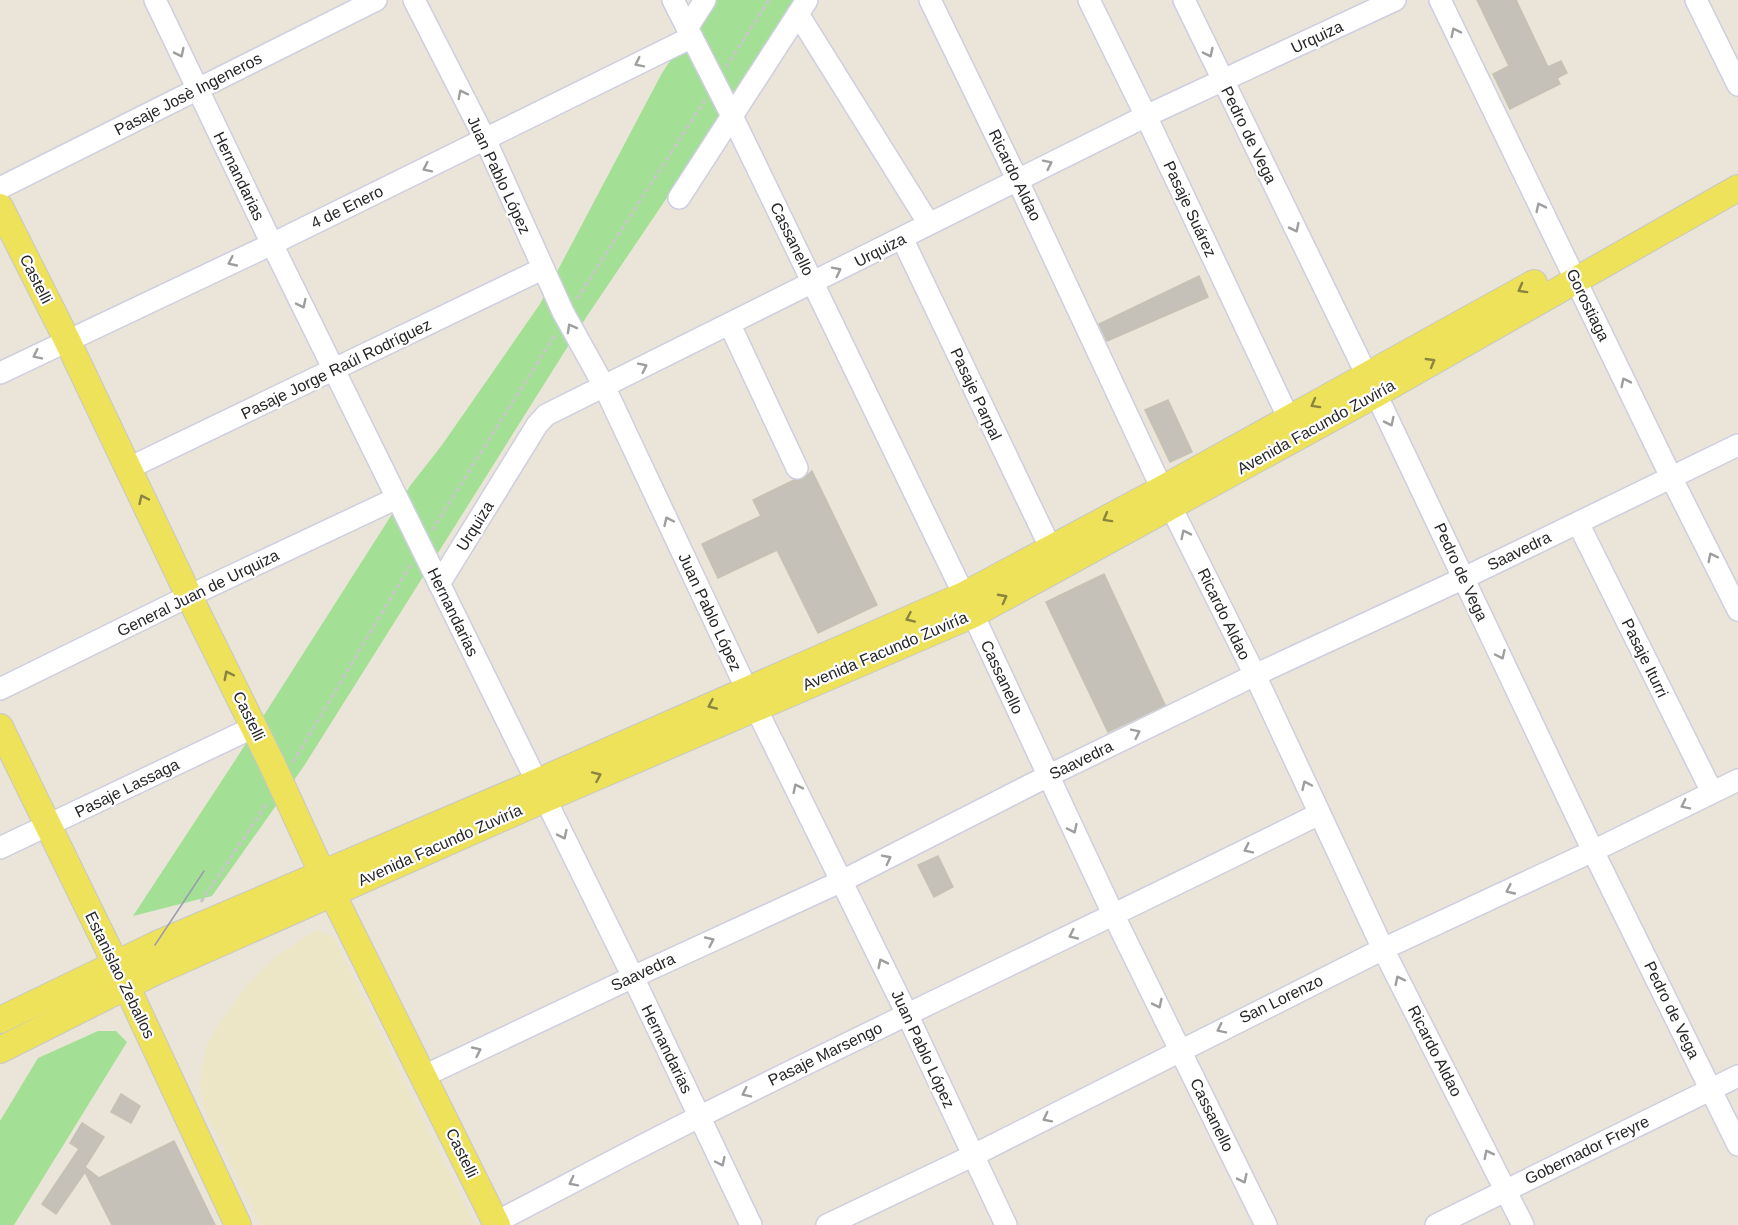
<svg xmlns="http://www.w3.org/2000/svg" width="1738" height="1225" font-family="Helvetica,sans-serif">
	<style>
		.education { fill: #ece6c7 }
		.green { fill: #a3e095 }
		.building { fill: #c5c1b8; stroke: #c5c1b3; stroke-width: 1.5 }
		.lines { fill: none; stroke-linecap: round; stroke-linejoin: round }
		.minor-casing { stroke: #cecee0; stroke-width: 24 }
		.major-casing { stroke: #c7c7c7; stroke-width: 28 }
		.path { stroke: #c7c7c7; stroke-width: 3; stroke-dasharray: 4.5 3; stroke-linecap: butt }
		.minor { stroke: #fff; stroke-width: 21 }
		.major { stroke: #eee25a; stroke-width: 26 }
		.tram { stroke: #9c9cb1; stroke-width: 1.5 }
		.oneway { stroke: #9e9e9e }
		.oneway2 { stroke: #8a8440 }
		.labels { text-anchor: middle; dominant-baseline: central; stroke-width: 4.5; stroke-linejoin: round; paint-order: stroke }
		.street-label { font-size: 16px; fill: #272727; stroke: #fff }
	</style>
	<rect width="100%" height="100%" fill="#eae5d8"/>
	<path class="education" d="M316 930 333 936 475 1225H260L204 1108 200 1088 202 1065 207 1045 219 1024 247 985 274 958Z"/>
	<path class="green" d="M711 0H795L739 91 587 316 304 766 212 896 133 916 236 759 410 486 442 445 540 304 662 73Z
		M98 1031H116L127 1042 14 1225H0V1121L38 1058Z"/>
	<path class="building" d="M1477 0H1516L1548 67 1561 61 1567 73 1557 78 1560 84 1510 109 1493 74 1509 66Z
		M1199 276 1208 297 1107 341 1099 324Z
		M1168 400 1192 452 1170 462 1145 410Z
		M812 471 877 605 818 633 777 550 718 578 702 544 761 516 753 500 794 480 803 479Z
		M1104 574 1165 705 1108 732 1046 602Z
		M938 856 953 887 934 897 918 865Z
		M121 1094 140 1106 131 1123 111 1112Z
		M82 1123 104 1137 85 1167 99 1178 174 1141 215 1225H112L85 1172 56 1214 42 1204 79 1149 70 1143Z"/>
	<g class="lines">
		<g class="minor-casing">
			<path id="minor" d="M155 0 272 244 633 977 751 1225
				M414 0 485 139 563 312 604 386 747 690 907 1014 1006 1225
				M673 0 732 116 964 595 1114 916 1266 1225
				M930 0 1017 179 1162 489 1255 675 1383 949 1523 1225
				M1089 0 1146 116 1289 419
				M1184 0 1376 394 1593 851 1738 1145
				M1440 0 1671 477 1738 610
				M1696 0 1738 85
				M798 14 929 224
				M687 28 705 0
				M0 188 376 0
				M679 198 807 0
				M902 238 1051 549
				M730 325 797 468
				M0 373 272 244 692 37
				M129 468 542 269
				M1578 523 1712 792
				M439 584 537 425 546 415 1146 116 1395 0
				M0 689 189 596 397 498
				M0 848 254 727
				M424 1076 633 977 842 881 1048 776 1255 675 1464 578 1738 445
				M496 1222C564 1187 632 1150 701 1116 906 1013 1114 916 1319 814
				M827 1225 972 1156 1383 949 1593 851 1738 780
				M1436 1225 1738 1076"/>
		</g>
		<g class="major-casing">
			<path id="major" d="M0 207 67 340 189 596 272 764 323 875 497 1225
				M0 727 127 987 238 1225
				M0 1020 155 945 537 782 964 595 1162 489 1534 283
				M0 1050 155 972 545 799 972 615 1376 394 1738 188"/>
		</g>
		<path class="path" d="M726 67 769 0
			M577 299 705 100
			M432 530 556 333
			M293 762 411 564
			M201 902 267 803"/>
		<use href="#minor" class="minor"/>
		<use href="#major" class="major"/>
		<path class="tram" d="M155 945 204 871"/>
	</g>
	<defs><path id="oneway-chevron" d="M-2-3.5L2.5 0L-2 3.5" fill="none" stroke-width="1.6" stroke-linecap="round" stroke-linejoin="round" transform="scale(1.5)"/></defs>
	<g class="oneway">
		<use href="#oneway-chevron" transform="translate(1455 32) rotate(-116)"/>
		<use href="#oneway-chevron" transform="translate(180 53) rotate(64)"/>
		<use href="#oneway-chevron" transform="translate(1209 53) rotate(64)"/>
		<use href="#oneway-chevron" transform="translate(639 63) rotate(154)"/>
		<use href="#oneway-chevron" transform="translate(462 94) rotate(-117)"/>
		<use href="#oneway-chevron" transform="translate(1048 164) rotate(-26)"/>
		<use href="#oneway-chevron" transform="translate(427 168) rotate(154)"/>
		<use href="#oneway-chevron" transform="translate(1540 207) rotate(-116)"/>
		<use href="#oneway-chevron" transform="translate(1295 228) rotate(64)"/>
		<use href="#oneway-chevron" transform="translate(232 262) rotate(155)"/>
		<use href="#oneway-chevron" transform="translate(837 271) rotate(-27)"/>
		<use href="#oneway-chevron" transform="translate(302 304) rotate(64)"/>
		<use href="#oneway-chevron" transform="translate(571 328) rotate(-119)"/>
		<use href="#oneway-chevron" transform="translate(37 355) rotate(154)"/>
		<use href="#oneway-chevron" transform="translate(643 367) rotate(-26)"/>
		<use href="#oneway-chevron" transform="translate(1625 382) rotate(-116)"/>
		<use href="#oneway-chevron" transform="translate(1390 422) rotate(64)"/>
		<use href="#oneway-chevron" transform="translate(668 521) rotate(-115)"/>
		<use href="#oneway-chevron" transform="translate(1185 534) rotate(-116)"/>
		<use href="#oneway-chevron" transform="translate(1712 557) rotate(-117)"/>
		<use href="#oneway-chevron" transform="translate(1501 655) rotate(65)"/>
		<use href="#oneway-chevron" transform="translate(1136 733) rotate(-26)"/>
		<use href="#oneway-chevron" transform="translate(1306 785) rotate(-115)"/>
		<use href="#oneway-chevron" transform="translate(797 788) rotate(-116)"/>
		<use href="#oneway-chevron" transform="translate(1685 805) rotate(154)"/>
		<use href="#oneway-chevron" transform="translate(1073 829) rotate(65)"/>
		<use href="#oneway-chevron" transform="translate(563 835) rotate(64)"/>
		<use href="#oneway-chevron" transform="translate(1248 849) rotate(154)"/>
		<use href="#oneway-chevron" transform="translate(887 859) rotate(-27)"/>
		<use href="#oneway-chevron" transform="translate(1510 890) rotate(155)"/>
		<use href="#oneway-chevron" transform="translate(1073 935) rotate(155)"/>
		<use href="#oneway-chevron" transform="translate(710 941) rotate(-25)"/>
		<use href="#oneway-chevron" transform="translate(882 963) rotate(-116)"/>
		<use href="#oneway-chevron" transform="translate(1399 980) rotate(-117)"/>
		<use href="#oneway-chevron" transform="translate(1158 1004) rotate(64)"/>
		<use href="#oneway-chevron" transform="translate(1221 1029) rotate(154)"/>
		<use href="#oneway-chevron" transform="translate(477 1051) rotate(-25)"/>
		<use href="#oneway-chevron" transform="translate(746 1093) rotate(154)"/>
		<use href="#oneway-chevron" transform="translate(1047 1118) rotate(153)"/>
		<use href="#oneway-chevron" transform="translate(1488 1154) rotate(-117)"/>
		<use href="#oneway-chevron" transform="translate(721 1162) rotate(65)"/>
		<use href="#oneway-chevron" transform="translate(1243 1179) rotate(64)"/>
		<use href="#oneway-chevron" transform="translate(573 1182) rotate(153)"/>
	</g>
	<g class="oneway2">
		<use href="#oneway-chevron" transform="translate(1522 289) rotate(151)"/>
		<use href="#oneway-chevron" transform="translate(1431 362) rotate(-30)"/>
		<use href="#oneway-chevron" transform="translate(1315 404) rotate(151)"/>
		<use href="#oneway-chevron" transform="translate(143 499) rotate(-115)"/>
		<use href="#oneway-chevron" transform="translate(1107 518) rotate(151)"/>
		<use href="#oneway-chevron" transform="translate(1003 598) rotate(-28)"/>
		<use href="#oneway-chevron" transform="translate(910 618) rotate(156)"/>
		<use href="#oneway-chevron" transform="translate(228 675) rotate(-117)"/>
		<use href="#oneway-chevron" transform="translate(712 705) rotate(156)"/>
		<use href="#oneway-chevron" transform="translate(597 776) rotate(-24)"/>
	</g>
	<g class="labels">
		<g class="street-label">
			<text transform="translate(1317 37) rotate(-25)">Urquiza</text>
			<text transform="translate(188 94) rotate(-27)">Pasaje Josè Ingeneros</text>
			<text transform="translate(1249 135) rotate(64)">Pedro de Vega</text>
			<text transform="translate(499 175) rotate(65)">Juan Pablo López</text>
			<text transform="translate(1015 175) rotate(64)">Ricardo Aldao</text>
			<text transform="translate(239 176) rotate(64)">Hernandarias</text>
			<text transform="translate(347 207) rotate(-26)">4 de Enero</text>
			<text transform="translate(1190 209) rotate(65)">Pasaje Suárez</text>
			<text transform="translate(792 239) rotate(64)">Cassanello</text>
			<text transform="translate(880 250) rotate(-27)">Urquiza</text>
			<text transform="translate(36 279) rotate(63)">Castelli</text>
			<text transform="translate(1588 305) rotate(64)">Gorostiaga</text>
			<text transform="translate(336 369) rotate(-26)">Pasaje Jorge Raúl Rodríguez</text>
			<text transform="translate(976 394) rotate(65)">Pasaje Parpal</text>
			<text transform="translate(1316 427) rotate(-29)">Avenida Facundo Zuviría</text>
			<text transform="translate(475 526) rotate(-58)">Urquiza</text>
			<text transform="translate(1519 551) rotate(-26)">Saavedra</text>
			<text transform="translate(1461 572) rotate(65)">Pedro de Vega</text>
			<text transform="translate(198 593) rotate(-26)">General Juan de Urquiza</text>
			<text transform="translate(453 612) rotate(64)">Hernandarias</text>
			<text transform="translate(710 612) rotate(65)">Juan Pablo López</text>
			<text transform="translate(1224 614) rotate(64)">Ricardo Aldao</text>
			<text transform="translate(885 651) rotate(-23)">Avenida Facundo Zuviría</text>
			<text transform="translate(1645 658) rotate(64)">Pasaje Iturri</text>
			<text transform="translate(1002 677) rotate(65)">Cassanello</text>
			<text transform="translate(249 716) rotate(64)">Castelli</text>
			<text transform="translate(1081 760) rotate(-26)">Saavedra</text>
			<text transform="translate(127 788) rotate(-26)">Pasaje Lassaga</text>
			<text transform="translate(440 845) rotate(-24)">Avenida Facundo Zuviría</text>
			<text transform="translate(643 972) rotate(-25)">Saavedra</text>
			<text transform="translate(120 975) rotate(64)">Estanislao Zeballos</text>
			<text transform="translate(1281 999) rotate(-26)">San Lorenzo</text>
			<text transform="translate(1672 1010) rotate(64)">Pedro de Vega</text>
			<text transform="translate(667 1049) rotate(64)">Hernandarias</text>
			<text transform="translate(923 1049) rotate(65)">Juan Pablo López</text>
			<text transform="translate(1435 1051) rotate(63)">Ricardo Aldao</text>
			<text transform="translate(825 1054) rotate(-26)">Pasaje Marsengo</text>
			<text transform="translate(1212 1115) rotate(64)">Cassanello</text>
			<text transform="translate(1587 1150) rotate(-26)">Gobernador Freyre</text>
			<text transform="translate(462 1153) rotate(64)">Castelli</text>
		</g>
	</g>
</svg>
